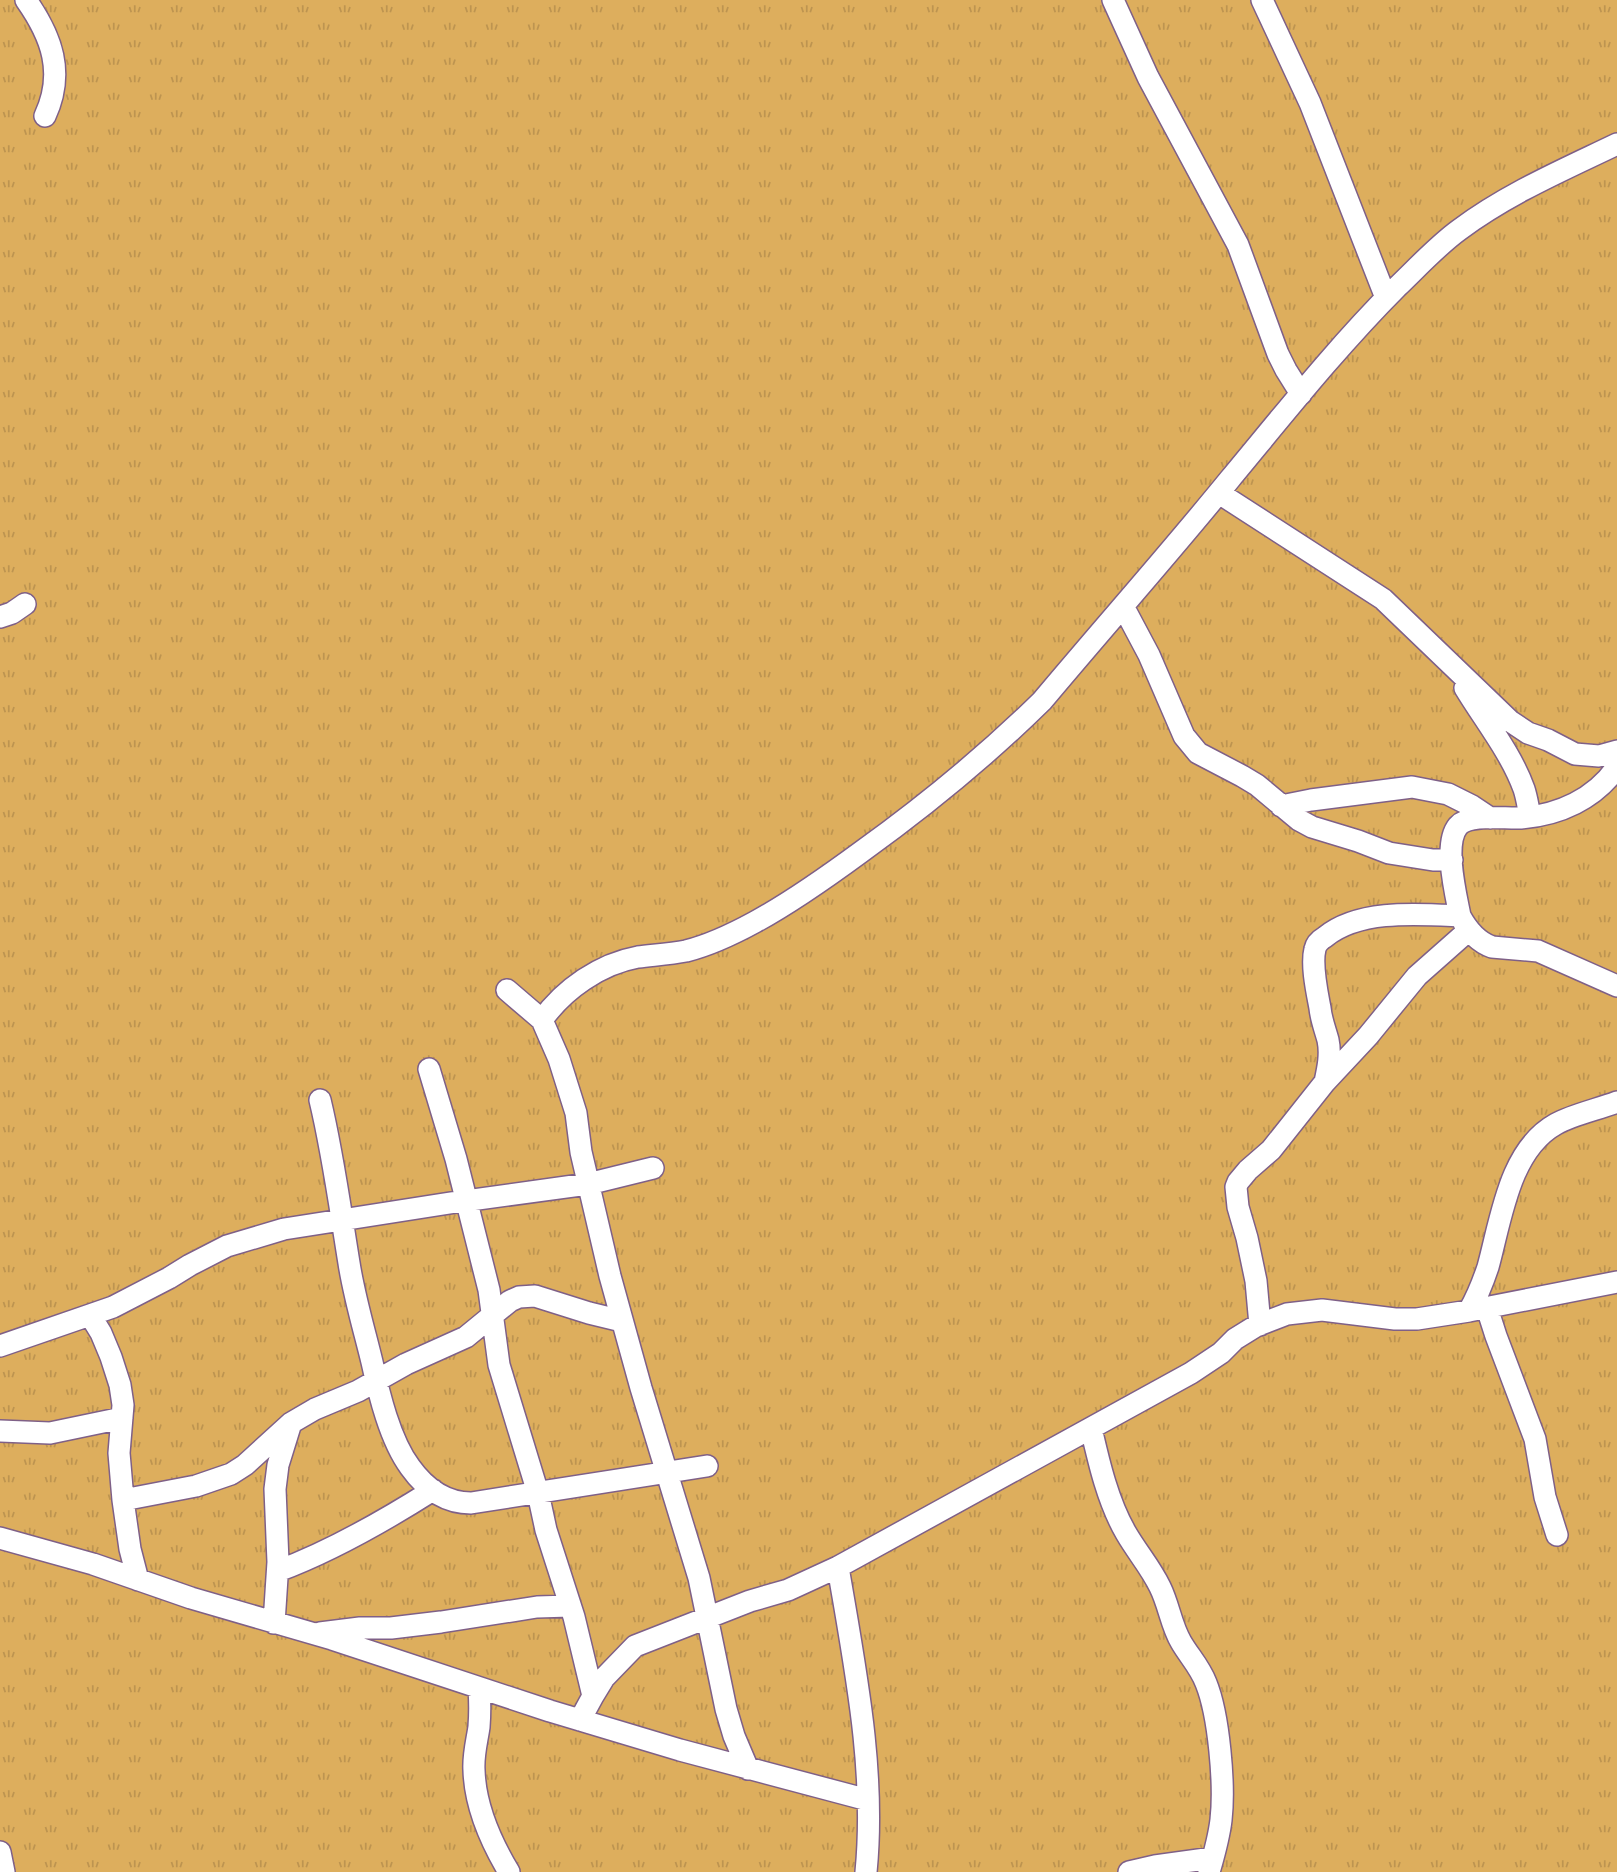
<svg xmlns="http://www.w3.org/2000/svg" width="1617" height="1872" font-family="'IBM Plex Sans',sans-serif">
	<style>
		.grass { fill: url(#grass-tufts) }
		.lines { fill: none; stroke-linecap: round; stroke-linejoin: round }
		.minor-casing { stroke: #7f6087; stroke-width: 24 }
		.minor { stroke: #fff; stroke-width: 21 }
	</style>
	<defs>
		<pattern id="grass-tufts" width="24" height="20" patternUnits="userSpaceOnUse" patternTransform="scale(1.75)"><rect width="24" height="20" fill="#ddae5d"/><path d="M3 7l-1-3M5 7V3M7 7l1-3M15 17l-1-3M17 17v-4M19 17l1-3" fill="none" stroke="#bd9450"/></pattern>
	</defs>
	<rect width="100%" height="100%" fill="#e6c3ef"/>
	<path class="grass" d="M0 0H1617V1872H0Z"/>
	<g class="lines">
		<g class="minor-casing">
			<path id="minor" d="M26 0C52 37 65 73 45 116
				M1113 0 1148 77 1238 245 1278 354 1286 370 1301 394
				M1262 0 1310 103 1386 298
				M1219 493 1383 599 1510 721 1528 733 1548 740 1575 754 1599 756 1617 751
				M1123 606 1149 655 1184 736 1198 753 1242 776 1257 785 1299 820 1312 827 1358 841 1389 853 1433 860H1452
				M0 617 12 613 25 604
				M1465 688C1485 721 1511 753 1524 789 1527 798 1528 807 1530 816
				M1617 767C1595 799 1559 815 1521 818 1504 819 1470 813 1458 826 1443 844 1456 895 1460 916 1467 929 1478 942 1492 947L1538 951 1617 986
				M1281 806 1311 800 1412 787 1448 794 1472 806 1490 818
				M507 990 542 1020 559 1059 576 1113 581 1152 610 1276 641 1388 699 1578 726 1709 734 1736 748 1769
				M542 1020C564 989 600 964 638 957 654 955 670 954 686 951 710 945 733 934 755 922 792 902 827 877 861 852 925 806 986 756 1042 701 1104 627 1169 554 1230 479 1284 414 1337 347 1397 287 1417 268 1437 246 1459 230 1507 194 1563 170 1617 144
				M429 1069 456 1159 489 1290 499 1365 538 1493 546 1530 574 1617 593 1696
				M1325 1082C1328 1068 1331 1054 1328 1040 1325 1029 1321 1019 1320 1008 1317 992 1311 965 1315 949 1316 944 1320 940 1325 937 1359 909 1418 914 1460 916
				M320 1100C333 1154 340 1208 349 1263 354 1296 364 1329 372 1362 379 1394 390 1440 410 1467 425 1488 445 1503 471 1503L707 1466
				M1487 1308 1496 1336 1535 1439 1545 1497 1557 1535
				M1469 1311C1477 1297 1483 1282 1488 1267 1501 1220 1509 1150 1556 1124 1572 1115 1599 1109 1617 1102
				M90 1315 101 1333 111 1357 120 1385 123 1405 119 1453 123 1500 130 1549 138 1580
				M1260 1325 1256 1281 1247 1238 1238 1207 1236 1187 1238 1182 1248 1170 1271 1150 1325 1082 1368 1036 1417 976 1469 930
				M0 1346 113 1307 169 1278 190 1265 227 1246 284 1229 450 1203 588 1184 653 1168
				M1091 1428C1099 1463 1108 1502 1126 1533 1137 1552 1151 1568 1160 1587 1169 1605 1171 1625 1181 1642 1189 1656 1200 1667 1206 1683 1219 1715 1225 1785 1221 1820 1219 1837 1214 1855 1209 1872
				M0 1431 50 1433 122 1418
				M123 1500 196 1486 231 1474 245 1465 291 1423 315 1409 358 1391 406 1364 466 1337 510 1301 519 1297 535 1296 589 1313 622 1321
				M0 1538 93 1564 191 1598 332 1639 550 1711 680 1750 868 1800
				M838 1567C855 1668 876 1770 866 1872
				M278 1571C332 1551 384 1521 433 1490
				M274 1623 278 1562 275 1489 278 1465 291 1423
				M320 1633 360 1628H391L441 1622 537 1607 570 1606
				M479 1689C480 1702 480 1714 479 1727 477 1741 473 1755 474 1770 475 1806 491 1842 509 1872
				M580 1720 593 1696 604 1678 635 1646 750 1601 788 1590 838 1567 1191 1373 1221 1353 1235 1339 1256 1326 1287 1314 1322 1310 1395 1319H1417L1469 1311 1617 1282
				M0 1852 4 1872
				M1129 1872 1155 1866 1213 1858"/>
		</g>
		<use href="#minor" class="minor"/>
	</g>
</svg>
